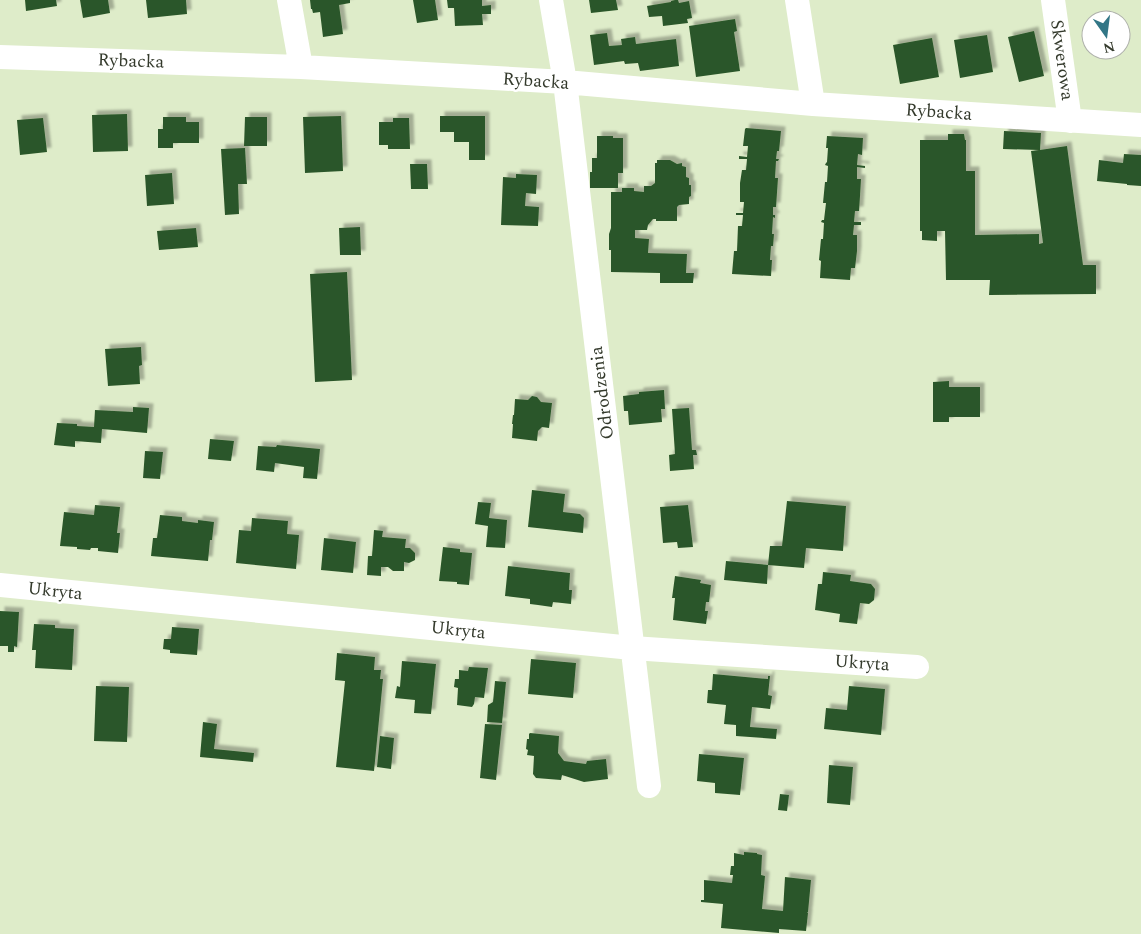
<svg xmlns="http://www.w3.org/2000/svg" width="1141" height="934" font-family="Spectral,serif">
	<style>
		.building { fill: #2b5729; filter: url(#shadow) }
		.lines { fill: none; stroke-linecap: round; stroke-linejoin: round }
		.street { stroke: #fff; stroke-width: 24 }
		.labels { text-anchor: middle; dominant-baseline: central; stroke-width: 5; stroke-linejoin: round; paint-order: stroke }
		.street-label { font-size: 18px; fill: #343a2c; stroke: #fff }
	</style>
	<defs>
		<filter id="shadow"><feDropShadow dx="4.5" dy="-4.5" stdDeviation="1" flood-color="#0004"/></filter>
	</defs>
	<rect width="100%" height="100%" fill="#deecc9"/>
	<path class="building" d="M25 0H56L57 6 26 11Z
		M80 0H108L110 13 83 18Z
		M146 0H186L187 14 148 18Z
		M310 0H350V3L339 5 343 34 323 37 320 12 313 13 312 9H311Z
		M413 0H435L438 20 417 23Z
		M447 0H482V6L491 5V14H482L483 25 455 26 454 8H448Z
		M589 0H616L618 10 591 13Z
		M675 0H678L679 3 689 1 692 18 687 19 688 23 663 26 662 16 649 17 647 6 671 2V1Z
		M735 19 737 31 734 32 740 71 696 77 689 26Z
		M1034 31 1044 76 1019 82 1008 37Z
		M607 33 609 46 622 45 621 39 635 37 636 44 676 39 679 66 640 71 638 63 625 64 624 61 594 65 590 35Z
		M987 35 993 72 960 78 954 40Z
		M932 38 939 77 900 84 893 45Z
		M127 114 128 151 93 152 92 115Z
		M341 116 343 171 305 173 303 117Z
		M440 116H485V160H469V142H454V132H440Z
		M163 117H186V122H199V143H173V148H158V129H163Z
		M245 117H267V146H244Z
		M43 118 47 152 20 155 17 120Z
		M393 118H409L410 149H388V145H379V122H393Z
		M746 128 781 131 779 151H777L776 159H779L778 161H776L775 178H778L776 207H773V215H775V218L773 217 772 234H774L773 246H771L770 260H772L771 276 732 274 734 251H737L738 226H742L743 215H736V213H743L744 202H740V183L742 170H746L747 159H739V156L747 157 748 146H743L745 129Z
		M1004 131 1041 133 1040 150 1067 146 1083 265H1096V294L989 295 990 280H946L945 231H937V241L922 240V231H920V140H948V134H964L965 140H966V171H975V235L1039 234V244L1043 243 1031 151 1039 150 1003 149Z
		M597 136H613V138H623V173H618V188H590V172H592V158H597Z
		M827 136 863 138 862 155 858 154 857 165 865 166V168L857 167V179H861L860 196 859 211H855L854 222H861V225H854L853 235H857V251L855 268H851L850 280 820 278 821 261 819 260 821 239H823L824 223 821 222 822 220H824L826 203H823L825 182H827L828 166 825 165 826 163 827 162 828 148H826Z
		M245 148 247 184H238L239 214 225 215 221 149Z
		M1124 154 1141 155V186L1127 185V184L1097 181 1099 160 1123 163Z
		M657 160H670L677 164 682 163V166L686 167V177L689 178V185H691V196L689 197V204L679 205 677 207V221H656V219H653L648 225 647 230H635V238L649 239 648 253 687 254 686 273H694L693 283H660V273L611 272V250H609V234L611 228V192H622V188H634V191L644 192V186H651L655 183V163H657Z
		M410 164H427L428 189H411Z
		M172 173 174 204 147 206 145 175Z
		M516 174 537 175 536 194 526 193 525 206 539 207 538 226 501 225 503 177 516 178Z
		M360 227 361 255H340L339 228Z
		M196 228 198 247 159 250 157 231Z
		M347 272 352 380 315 382 310 274Z
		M141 347 142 365 139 366 140 384 108 386 105 349Z
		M949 381V387H980V417H949V422H933V382Z
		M664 390 665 409H661L662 422 629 425 628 411H624L623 396 639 394V392Z
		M532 396 537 397 541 402 552 403 549 428 542 427 538 431 537 441 512 438 513 424H512L513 415H514L515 399 528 400Z
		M133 407 149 408 147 433 102 429 101 443 75 441V447L54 445 57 423 77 424V426L94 427 95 410 133 412Z
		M689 408 692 450H696L697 455H693L694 469 670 471 669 455 675 454 672 409Z
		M210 439 234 441 231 461 208 459Z
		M277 445 320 449 317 479 303 478 304 467 275 463 274 472 256 470 258 446 276 447Z
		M145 451 163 452 160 479 143 478Z
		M532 490 565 494 563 512 580 514 584 518 583 533 528 527Z
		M787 501 846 506 843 551 806 548 804 568 768 565 770 546H782Z
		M478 502 491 503 489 518 507 520 505 548 486 547 488 526 475 524Z
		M95 505 120 507 117 533H120L118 553 98 551V548H91L90 550 77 549V547L60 546 64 512 94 515Z
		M688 505 693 547 678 548 677 542 663 543 660 507Z
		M160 515 182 517V521L198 523V520L214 522 212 540H210L208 561 151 556 153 538H157Z
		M252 518 288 521 287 534 299 535 296 569 236 563 239 530 251 531Z
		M374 530 383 531 382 537 406 539 405 548H410L415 553V560L409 563 404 562V571H393L388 567H381V576L367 575 368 556H372Z
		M324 538 356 542 353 573 321 570Z
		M443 547 460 549V552L472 553 469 585 457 584V582L439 581Z
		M726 561 768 565 767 584 724 580Z
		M508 566 570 573 569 590H572L571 604 553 602 552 607 538 605 530 604V599L505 596Z
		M823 572 851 575 850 581 871 584 875 589 874 600 869 604 860 603 857 624 839 622 840 614 815 610 818 584H822Z
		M675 576 701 580 700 583 711 585 709 602H706L705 611H708L706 624 673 620 675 598H672Z
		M0 611 19 612 17 647 14 646V652H8V646H0Z
		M34 624 55 625V628L74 629 72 670 35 668 36 650H32Z
		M172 627 199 629 197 655 170 653V650L163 649 164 639H171Z
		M337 653 375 657 374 670H381L380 679H383L374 771 336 767 345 681 335 680Z
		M531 659 576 663 573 698 528 694Z
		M402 661 436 664 431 714 414 713 415 700 395 698 397 686 400 687Z
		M469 667 488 668 484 698 475 697 474 704 472 707 457 705 458 688 454 687 455 679H459V670L468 671Z
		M713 674 768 679V676H770L768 695 772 696 770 709 752 707 750 727 777 729 776 739 736 736V725L724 724 726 705 707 703 708 690H712Z
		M495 681 506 682 502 723 487 722 488 705 493 702Z
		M96 686 129 687 127 742 94 741Z
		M849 686 885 689 881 735 824 729 826 708 847 710Z
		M203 722 217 724 214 749 254 753 253 762 200 757Z
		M485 724 502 725 496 780 480 778Z
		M530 733 559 736 558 753 564 761 586 764 587 761 606 759 608 779 584 782 562 775 561 780 536 778 533 774 534 756 527 755 528 750 526 749 527 739H529V734Z
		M380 736 394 738 391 769 377 767Z
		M699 754 744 758 740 795 715 793V783L697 781Z
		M829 765 853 767 850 805 827 803Z
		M780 794 789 795 787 811 778 810Z
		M744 852 757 853V854L762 855 761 875 765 876 762 909 783 911 785 877 811 880 808 912H807L808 913 806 931 779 929V933L721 928 723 904 701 902V900H704V880L732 883 733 875H730L731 866H734V853L744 855Z"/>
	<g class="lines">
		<path class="street" d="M289 0 301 67
			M551 0 565 82 649 786
			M797 0 813 104
			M1053 0 1070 121
			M0 57 301 67 565 82 813 104 1141 125
			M0 585 632 648 917 667"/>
	</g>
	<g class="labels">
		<g class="street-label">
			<text transform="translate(1062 60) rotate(82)">Skwerowa</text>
			<text transform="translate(131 61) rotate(2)">Rybacka</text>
			<text transform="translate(536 81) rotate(4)">Rybacka</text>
			<text transform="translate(939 112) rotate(4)">Rybacka</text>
			<text transform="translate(602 393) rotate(-97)">Odrodzenia</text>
			<text transform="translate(55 591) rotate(6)">Ukryta</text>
			<text transform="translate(458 630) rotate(6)">Ukryta</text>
			<text transform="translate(862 663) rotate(4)">Ukryta</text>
		</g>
	</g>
	<g transform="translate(1106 35) rotate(166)"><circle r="24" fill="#ffffff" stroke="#aeb0ab"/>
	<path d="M0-4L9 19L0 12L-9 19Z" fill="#327686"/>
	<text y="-8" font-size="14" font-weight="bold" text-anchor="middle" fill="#343a2c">N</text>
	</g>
</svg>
